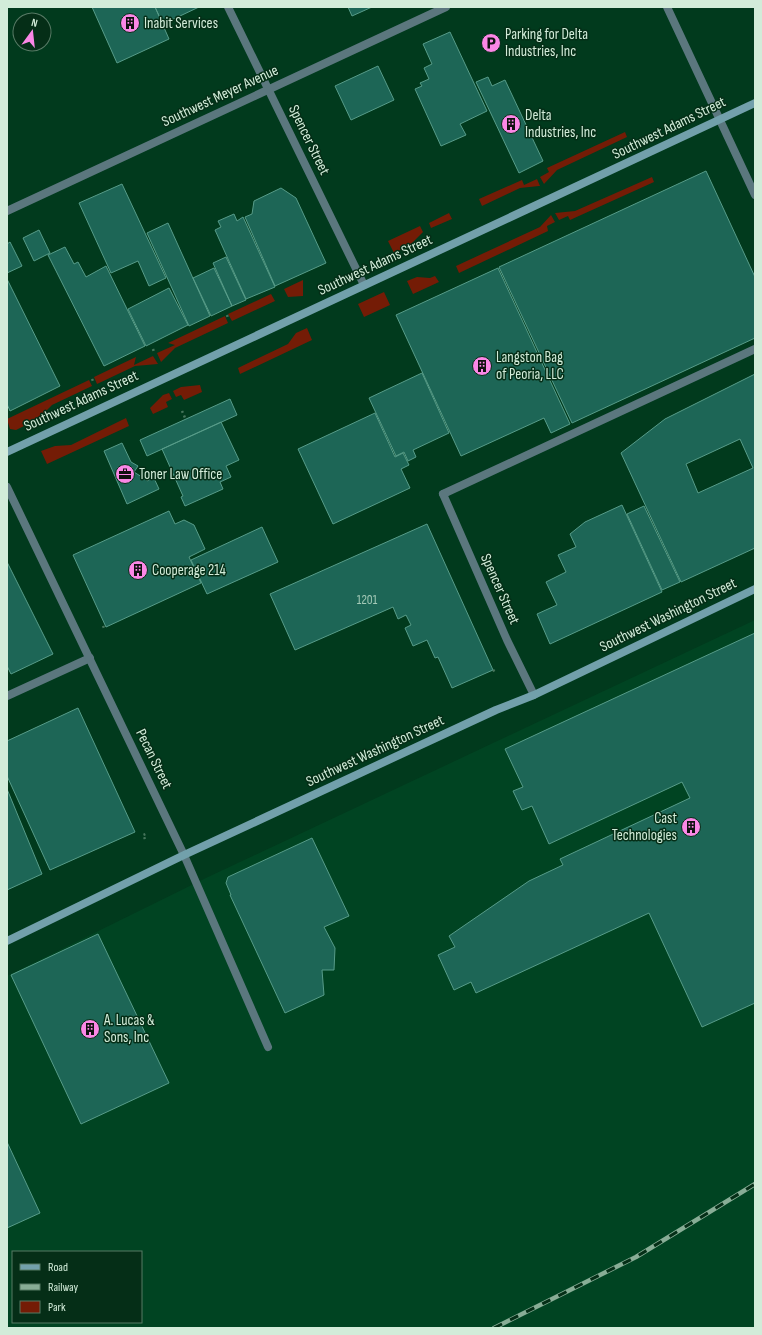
<svg xmlns="http://www.w3.org/2000/svg" width="762" height="1335" font-family="'Sofia Sans Condensed',sans-serif">
	<style>
		.built { fill: #042; fill-rule: evenodd }
		.green { fill: #741c06 }
		.building { fill: #1d6656; stroke: #579c89; fill-rule: evenodd }
		.lines { fill: none; stroke-linecap: round; stroke-linejoin: round }
		.path { stroke: #47755c; stroke-width: 2.5; stroke-dasharray: 2 3; stroke-linecap: butt }
		.lane { stroke: #5b777e; stroke-width: 8 }
		.street { stroke: #5b777e; stroke-width: 8 }
		.secondary { stroke: #72a0ab; stroke-width: 8 }
		.rail-casing { stroke: #88ad96; stroke-width: 4.5 }
		.rail { stroke: #052e17; stroke-width: 3; stroke-dasharray: 9; stroke-linecap: butt }
		.labels { text-anchor: middle; dominant-baseline: central; stroke-width: 3; stroke-linejoin: round; paint-order: stroke }
		.number-label { font-size: 13px; fill: #a5cab8 }
		.poi-label { font-size: 15px; fill: #d2ecd9; stroke: #052e17; text-anchor: start }
		.street-label { font-size: 15px; fill: #d2ecd9; stroke: #052e17 }
	</style>
	<rect width="100%" height="100%" fill="#013a1d"/>
	<path class="built" d="M755 620V1328H7V976L208 877ZM13 1252H141V1322H13Z"/>
	<path class="green" d="M625 132 627 137 557 170 544 184 540 177 549 172 547 168Z
		M652 177 654 182 570 220 568 216 559 220 555 213 575 211Z
		M537 179 540 186H539L520 188 482 206 479 199 522 180 524 185Z
		M449 213 452 219 431 228 429 223Z
		M551 215 555 222 547 226 548 231 459 273 456 266 540 227Z
		M420 226 423 232 409 246 394 253 388 241Z
		M435 276 439 282 413 294 407 281 417 277 430 278Z
		M303 280V296L288 297 284 289Z
		M384 292 390 305 364 317 358 304Z
		M271 294 275 301 232 321 228 314Z
		M225 316 228 323 175 348 161 362 157 353 175 345 168 343Z
		M307 328 312 340 240 374 238 368 288 344 296 333Z
		M153 356 158 364 135 366 97 384 94 377 136 357 134 365Z
		M89 380 92 386 52 405 38 419 16 430 10 429 7 419Z
		M200 385 202 392 184 400 181 395 176 397 173 391 181 387Z
		M169 393 172 399 166 402 168 407 153 414 150 408 163 395Z
		M126 418 129 426 47 464 41 451 55 446 71 445Z"/>
	<path class="building" d="M92 7H155L169 39 117 63Z
		M155 7H199L163 24Z
		M348 7H372L352 16Z
		M450 32 487 111 460 124 466 135 441 146 415 89 422 86 420 83 429 79 424 68 432 64 423 44Z
		M378 66 394 100 351 120 335 86Z
		M488 77 492 86 505 80 543 161 519 173 476 82Z
		M706 171 755 277V338L572 423 499 267Z
		M122 184 166 278 149 286 138 261 111 273 79 203Z
		M281 188 296 198 326 263 275 286 245 217 252 214 254 201Z
		M234 214 237 221 243 217 275 287 246 299 215 230 221 227 218 221Z
		M168 223 210 316 189 326 147 233Z
		M39 230 50 253 34 261 23 238Z
		M10 242 22 266 7 273V244Z
		M65 247 74 264 78 262 86 277 106 266 145 346 104 366 48 255Z
		M226 257 246 300 232 306 213 263Z
		M214 268 232 306 211 316 193 278Z
		M498 268 570 424 551 433 544 418 461 456 396 315Z
		M7 279 60 386 10 411 7 404Z
		M169 288 188 325 146 346 128 309Z
		M422 373 449 433 413 450 416 457 408 461 404 452 396 456 369 398Z
		M755 374V548L681 582 621 453 665 419ZM740 439 753 468 698 493 686 464Z
		M230 399 237 415 147 456 140 440Z
		M375 413 395 457 403 453 409 465 401 469 410 488 333 524 298 449Z
		M221 422 239 460 226 466 231 477 220 482 223 489 185 506 181 497 183 496 162 449Z
		M122 443 131 462 138 466 134 472 148 481 153 476 159 489 127 504 104 451Z
		M622 505 662 592 550 644 537 614 557 605 546 582 566 572 558 555 576 547 570 534 585 522Z
		M644 506 680 582 662 590 627 514Z
		M169 511 175 524 184 520 194 525 205 549 189 557 201 583 106 627 73 555Z
		M427 524 493 670 452 688 438 657 435 658 427 640 413 646 405 628 411 625 406 615 398 619 393 607 295 650 270 594Z
		M262 527 278 562 207 594 191 560Z
		M7 562 53 654 11 674 7 666Z
		M755 633V1003L702 1027 649 913 476 993 471 982 454 990 438 955 455 947 449 936 529 881 563 865 560 859 690 798 682 782 549 844 532 806 522 810 513 791 523 787 505 749Z
		M78 708 135 832 50 870 7 776V741Z
		M7 789 42 874 7 890Z
		M312 838 349 916 324 927 335 948 334 970H322L324 995 285 1013 230 895H231L226 883 228 877Z
		M98 934 169 1083 81 1124 11 975Z
		M7 1142 40 1213 7 1228Z"/>
	<g class="lines">
		<path class="path" d="M227 315 228 318
			M153 349 154 352
			M92 379 94 383
			M182 411 186 420
			M103 626 105 630
			M493 670 496 672
			M145 839 143 835 148 833"/>
		<path class="lane" d="M7 211 446 7
			M443 494 755 349
			M7 696 90 658"/>
		<path class="street" d="M228 7 364 285
			M667 7 755 195
			M7 487 184 855 268 1047
			M443 494 507 640 534 695"/>
		<path class="secondary" d="M7 452 755 103
			M7 941 184 855 496 710 534 695 755 589"/>
		<g class="rail-casing">
			<path id="rail" d="M494 1328 636 1257 755 1184"/>
		</g>
		<use href="#rail" class="rail"/>
	</g>
	<defs>
		<g id="building-disc" transform="scale(1)"><circle r="9.5" fill="#fb87e6" stroke="#052e17"/><path d="M-4-6H4V6H1V3H-1V6H-4ZM-2.5-4.3h1.7v1.8h-1.7ZM.8-4.3h1.7v1.8H.8ZM-2.5-1h1.7V.8h-1.7ZM.8-1h1.7V.8H.8Z" fill="#111"/></g>
		<g id="parking-disc" transform="scale(1)"><circle r="9.5" fill="#fb87e6" stroke="#052e17"/><path d="M-3.5-5.5H1a3.5 3.5 0 0 1 0 7H-1V5.5H-3.5ZM-1-3.4V-.6H.8a1.4 1.4 0 0 0 0-2.8Z" fill="#111"/></g>
		<g id="office-disc" transform="scale(1)"><circle r="9.5" fill="#fb87e6" stroke="#052e17"/><path d="M-6-3h4V-5.5h4V-3h4V5H-6ZM-1-4.5V-3h2v-1.5ZM-6 0V1H6V0Z" fill="#111"/></g>
	</defs>
	<g fill-rule="evenodd">
		<use href="#building-disc" x="130" y="23"/>
		<use href="#parking-disc" x="491" y="43"/>
		<use href="#building-disc" x="511" y="124"/>
		<use href="#building-disc" x="482" y="366"/>
		<use href="#office-disc" x="125" y="474"/>
		<use href="#building-disc" x="138" y="570"/>
		<use href="#building-disc" x="691" y="827"/>
		<use href="#building-disc" x="90" y="1029"/>
	</g>
	<g class="labels">
		<g class="number-label">
			<text x="367" y="600">1201</text>
		</g>
		<g class="poi-label">
			<text x="144" y="23">Inabit Services</text>
			<text x="505" y="34">Parking for Delta<tspan x="505" dy="17">Industries, Inc</tspan></text>
			<text x="525" y="115">Delta<tspan x="525" dy="17">Industries, Inc</tspan></text>
			<text x="496" y="357">Langston Bag<tspan x="496" dy="17">of Peoria, LLC</tspan></text>
			<text x="139" y="474">Toner Law Office</text>
			<text x="152" y="570">Cooperage 214</text>
			<text x="677" y="818" text-anchor="end">Cast<tspan x="677" dy="17">Technologies</tspan></text>
			<text x="104" y="1020">A. Lucas &amp;<tspan x="104" dy="17">Sons, Inc</tspan></text>
		</g>
		<g class="street-label">
			<text transform="translate(220 96) rotate(-25)">Southwest Meyer Avenue</text>
			<text transform="translate(669 128) rotate(-26)">Southwest Adams Street</text>
			<text transform="translate(309 140) rotate(64)">Spencer Street</text>
			<text transform="translate(375 265) rotate(-25)">Southwest Adams Street</text>
			<text transform="translate(81 401) rotate(-25)">Southwest Adams Street</text>
			<text transform="translate(500 589) rotate(66)">Spencer Street</text>
			<text transform="translate(668 615) rotate(-26)">Southwest Washington Street</text>
			<text transform="translate(375 751) rotate(-25)">Southwest Washington Street</text>
			<text transform="translate(154 759) rotate(64)">Pecan Street</text>
		</g>
	</g>
	<rect width="762" height="1335" fill="none" stroke="#d2ecd9" stroke-width="16"/>
	<rect x="12" y="1251" width="130" height="72" fill="#052e17" stroke="#577a65"/>
	<rect x="20" y="1264" width="20" height="6" fill="#72a0ab" stroke="#577a65"/>
	<text x="48" y="1271" font-size="12" fill="#d2ecd9">Road</text>
	<rect x="20" y="1284" width="20" height="6" fill="#88ad96" stroke="#577a65"/>
	<text x="48" y="1291" font-size="12" fill="#d2ecd9">Railway</text>
	<rect x="20" y="1301" width="20" height="12" fill="#741c06" stroke="#577a65"/>
	<text x="48" y="1311" font-size="12" fill="#d2ecd9">Park</text>
	<g transform="translate(32 32) rotate(15)"><circle r="19" fill="#052e17" stroke="#577a65"/>
	<path d="M0-3L7 15L0 10L-7 15Z" fill="#fb87e6"/>
	<text y="-6" font-size="11" font-weight="bold" text-anchor="middle" fill="#d2ecd9">N</text>
	</g>
</svg>
